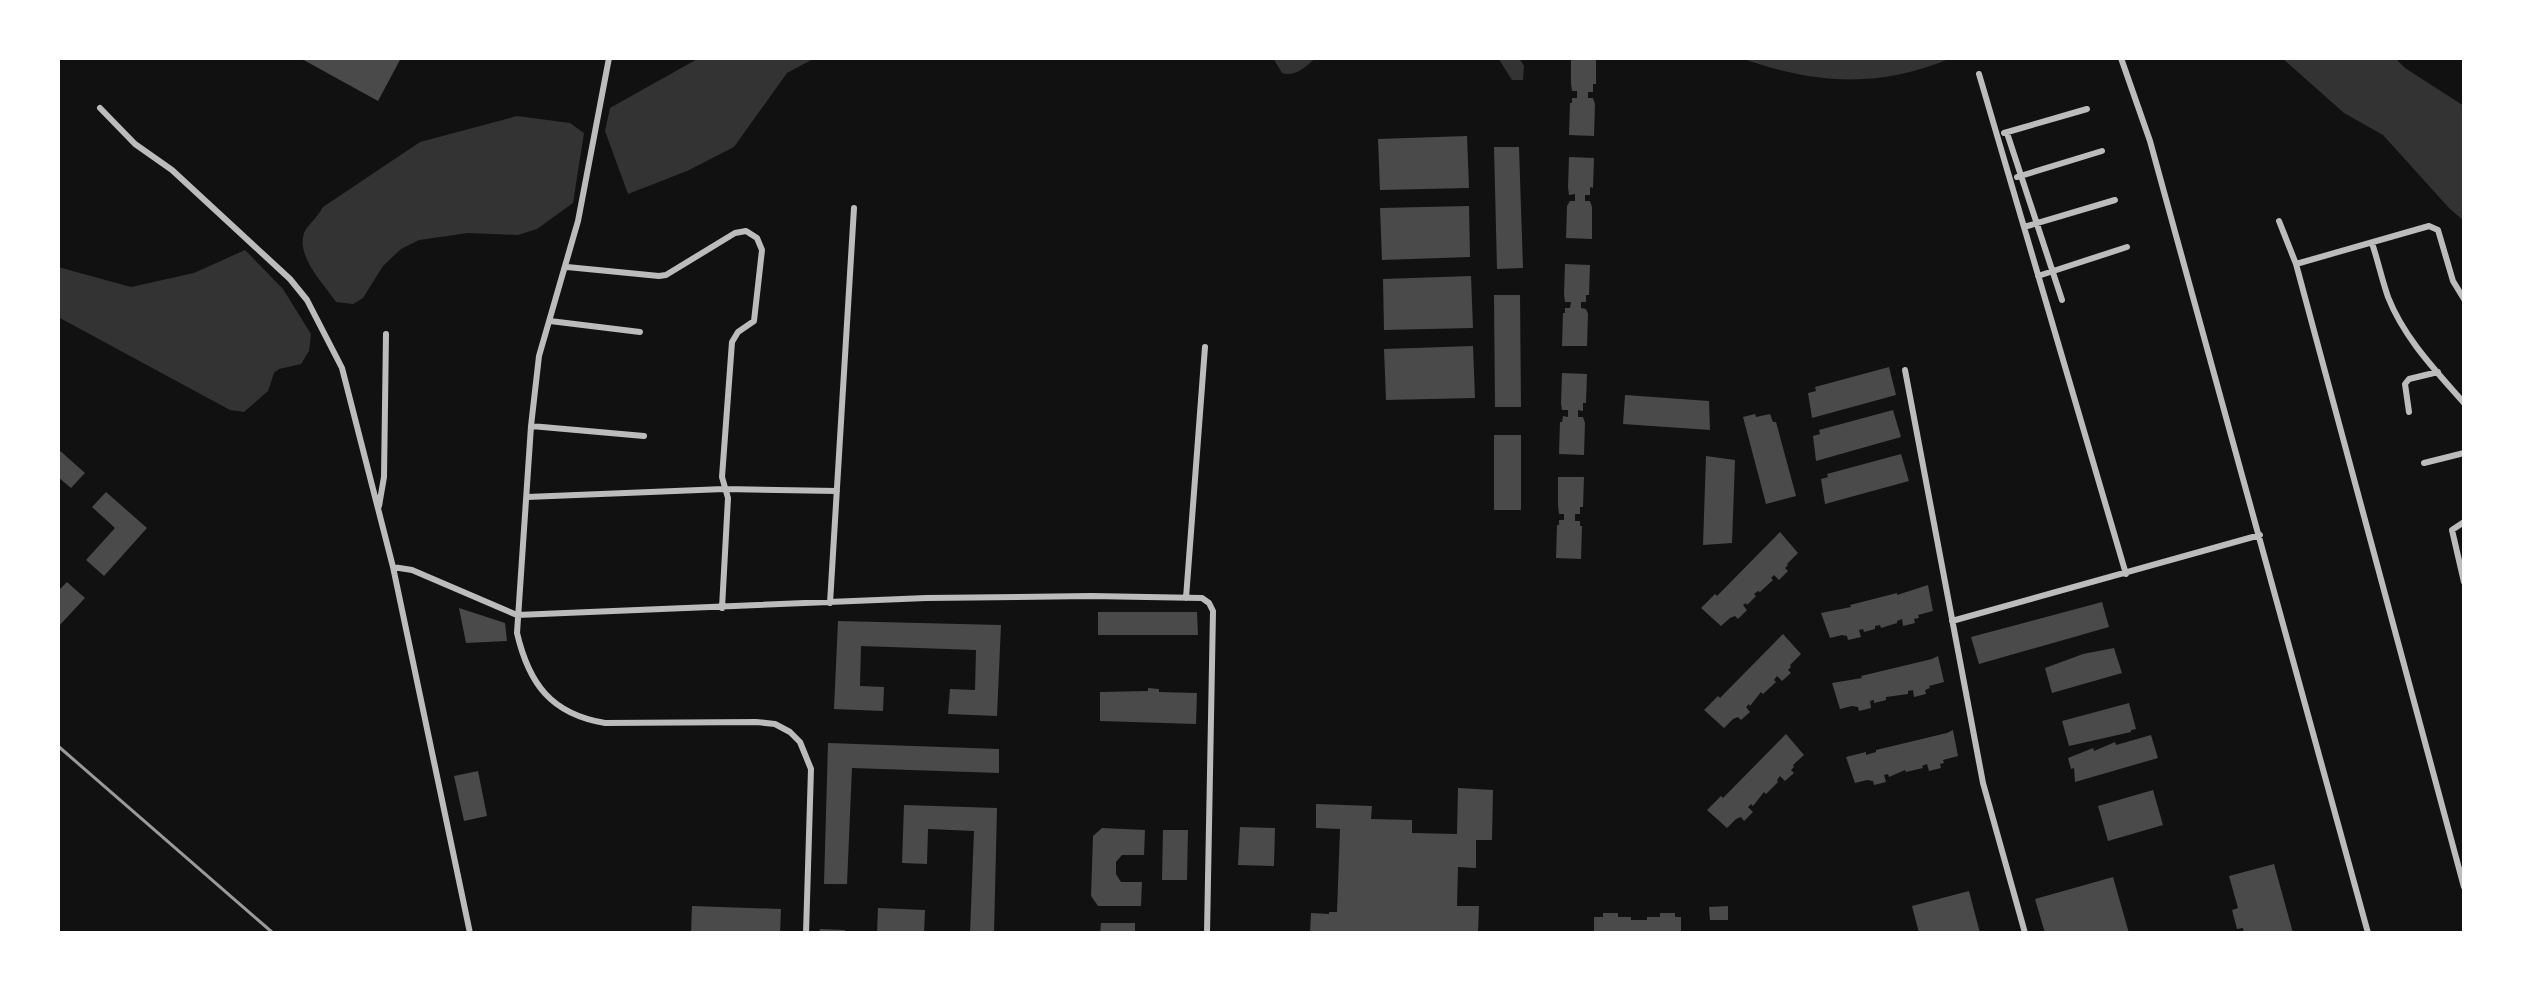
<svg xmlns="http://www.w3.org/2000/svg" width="2522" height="991" font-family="'IBM Plex Sans',sans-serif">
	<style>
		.water { fill: #333 }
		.building { fill: #4a4a4a }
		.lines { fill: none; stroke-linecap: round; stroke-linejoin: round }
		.minor { stroke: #bcbcbc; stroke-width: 6 }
		.rail { stroke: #9a9a9a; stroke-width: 3 }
	</style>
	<rect width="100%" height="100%" fill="#111"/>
	<path class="water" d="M699 58H815L787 73 734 147 687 171 628 194 605 131 610 108Z
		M1273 58H1316C1305 67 1296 77 1282 73Z
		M1498 58H1519L1524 66 1523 80H1512Z
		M1741 58H1951C1879 89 1813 84 1741 58Z
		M2282 58H2395L2405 68 2464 106V221L2449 208 2383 135 2344 113Z
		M517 116 570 123 584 133 573 203 537 229 518 235 468 233 419 240 401 249 383 266 363 298 353 304 336 302C324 284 296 257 304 233 308 224 318 217 323 207L420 142Z
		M245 250 283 289 311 334 309 351 301 364 279 369 274 373 268 391 244 412 230 410 58 317V267L131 287 194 273Z"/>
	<path class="building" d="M300 58H401L378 101Z
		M1571 58H1596V84H1593V92H1588V98H1593L1595 104 1594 136 1569 135 1570 103H1572V98H1577V91H1572L1571 84Z
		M1467 136 1469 188 1380 190 1378 139Z
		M1494 147H1519L1523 268 1497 269Z
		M1569 157 1594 158 1593 188 1590 187V195H1585V201H1590L1592 207V239L1566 238 1567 206 1570 201H1575V194L1569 195 1568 187Z
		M1469 206 1470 257 1382 260 1380 208Z
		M1565 264 1590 265 1589 295H1586V302H1581V308L1586 309 1588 314 1587 346H1562L1563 313H1565V308H1570L1571 302H1565L1564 294Z
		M1471 276 1473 328 1384 330 1383 279Z
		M1494 295H1520L1521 407H1495Z
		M1473 346 1475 398 1386 400 1384 349Z
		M1889 367 1896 395 1812 418 1808 393 1816 391 1815 387Z
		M1562 373 1587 374 1586 403H1583V411L1578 410V417H1583L1585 423 1584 455 1559 454 1560 422H1562L1563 416 1568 417V410H1562L1561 403Z
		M1625 395 1709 401 1710 430 1623 424Z
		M1893 410 1901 437 1816 461 1813 436 1820 434 1819 430Z
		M1755 414 1756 417 1770 414 1773 422H1776L1796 496 1766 504 1743 417Z
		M1494 435H1521V510H1494Z
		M58 449 85 473 71 488 58 477Z
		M1901 454 1909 481 1825 504 1821 479 1828 477 1827 474Z
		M1706 456 1735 460 1732 543 1703 545Z
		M1558 477H1584L1583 507H1580V514H1575V521H1580V526H1582L1581 559 1556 558 1557 525H1559V520H1564V514H1559L1558 506Z
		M106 492 147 528 104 576 86 560 115 528 92 507Z
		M1780 532 1798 553 1787 564 1788 565 1785 568 1788 571 1779 580 1774 575 1771 578 1773 580 1760 592 1758 591 1754 594 1756 596 1747 605 1746 603 1743 605 1747 610 1738 619 1735 616 1730 618 1721 626 1701 608 1715 594 1717 596Z
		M67 582 85 598 58 627V591Z
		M1928 585 1933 611 1918 615 1919 618 1914 619 1915 623 1903 626 1902 619 1897 621V623L1881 628 1880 625 1875 626V629L1864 632 1863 629 1859 630 1861 637 1848 640 1847 636 1842 635 1830 638 1821 613 1851 607 1850 605 1897 593V595Z
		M2102 602 2109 627 1979 664 1971 637Z
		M459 608 505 623 507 641 466 643Z
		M1098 612H1197L1198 635H1098Z
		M838 621 1001 625 997 716 948 714 950 689 975 690 976 650 861 646 860 686 884 687 883 711 834 709Z
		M1783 634 1801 654 1790 665 1791 667 1788 670 1791 673 1782 681 1777 676 1774 680 1776 682 1763 694 1761 692 1750 706 1749 704 1746 707 1750 712 1741 720 1738 717 1733 719 1724 728 1704 710 1718 696 1720 698Z
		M2114 648 2122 673 2052 693 2045 668 2083 654Z
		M1938 656 1944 682 1929 686 1930 688 1925 690 1926 694 1914 697 1913 690 1908 691V694L1886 697V700L1874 703V700L1870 701 1871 708 1859 711 1858 707 1852 706 1840 709 1832 683 1862 678 1861 676 1932 659Z
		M1148 688 1159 689V692L1197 693 1196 724 1100 721V692L1148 691Z
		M2129 703 2136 729 2131 730V732L2069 746 2062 721Z
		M1953 730 1958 756 1943 760 1944 763 1940 764 1941 768 1929 771 1927 764 1922 766 1923 768 1906 772 1905 770 1889 777 1888 774 1884 775 1886 782 1874 785 1873 781 1867 780 1855 783 1846 757 1866 752V755L1876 752V750L1947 733Z
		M1786 734 1804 755 1793 765 1794 767 1791 770 1794 773 1785 781 1780 776 1777 780 1778 782 1766 794 1764 792 1753 806 1751 804 1748 807 1753 812 1744 821 1741 817 1736 819 1727 828 1707 810 1721 796 1723 798Z
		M2151 735 2158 758 2075 782 2074 768 2071 769 2068 758 2093 748 2094 751 2115 742 2116 745Z
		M828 743 999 749V773L852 768 847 884H824Z
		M478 771 487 816 464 821 454 776Z
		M1458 788 1493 790 1492 840H1476V868L1458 867 1457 906H1479L1478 933H1310L1311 913 1329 914V912H1337L1340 829 1316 828V804L1372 806 1371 819 1412 820V833L1457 834Z
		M2153 790 2163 825 2108 841 2098 806Z
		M904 805 997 808 994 933H970L974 831 928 829 927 864 902 863Z
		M1240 827 1275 828 1274 866 1238 865Z
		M1102 828 1145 830 1144 855H1122L1116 862V874L1121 882H1142L1141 906H1098L1091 896 1093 836Z
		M1163 830H1188L1187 880H1162Z
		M2274 864 2293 933H2244L2243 928 2237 929 2232 910 2238 908 2229 876Z
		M2113 877 2129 933H2045L2035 899Z
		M1969 891 1980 933H1919L1912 906Z
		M692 906 781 909 780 933H691Z
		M1728 906V920H1710L1709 907Z
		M878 908 925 910 924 933H877Z
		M1603 913H1618V917H1631V920H1647V917H1660V913H1675V917H1681V933H1594V917H1603Z
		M1101 923H1135V933H1100Z
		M820 929 845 930 846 933H819Z"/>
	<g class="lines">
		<path class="minor" d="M609 58 578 221 539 356 531 426 517 633C529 684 551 714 605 723L756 722 775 724 790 732 800 742 811 769 806 933
			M2121 58 2150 141 2368 933
			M1979 74 2126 574
			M100 108 135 144 172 170 290 279 307 300 342 368 393 567 470 933
			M2004 133 2087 109
			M2007 133 2062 300
			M2017 177 2102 151
			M2279 221 2296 264 2464 887
			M2024 227 2115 200
			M2372 243C2378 261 2382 280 2388 297 2404 338 2436 371 2464 403
			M2296 264 2429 226 2438 230 2453 281 2464 299
			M567 267 659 276 666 275 735 233 746 231 757 238 762 250 754 321 738 332 732 342 722 477 728 498 722 608
			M2038 276 2127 247
			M550 321 640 332
			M1905 370 1983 783 2025 933
			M2409 412 2405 384 2409 379 2438 372
			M531 426 644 436
			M2424 463 2464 453
			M527 497 724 489 837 491
			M379 506 384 477 386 334
			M2464 522 2452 530 2464 582
			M393 567 412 570 517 615 926 598 1091 596 1202 598 1209 603 1213 611 1207 933
			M1186 598 1205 347
			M830 603 854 208
			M1952 621 2260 535"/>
		<path class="rail" d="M58 746 273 933"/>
	</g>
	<rect width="2522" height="991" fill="none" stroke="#ffffff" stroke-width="120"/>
</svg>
